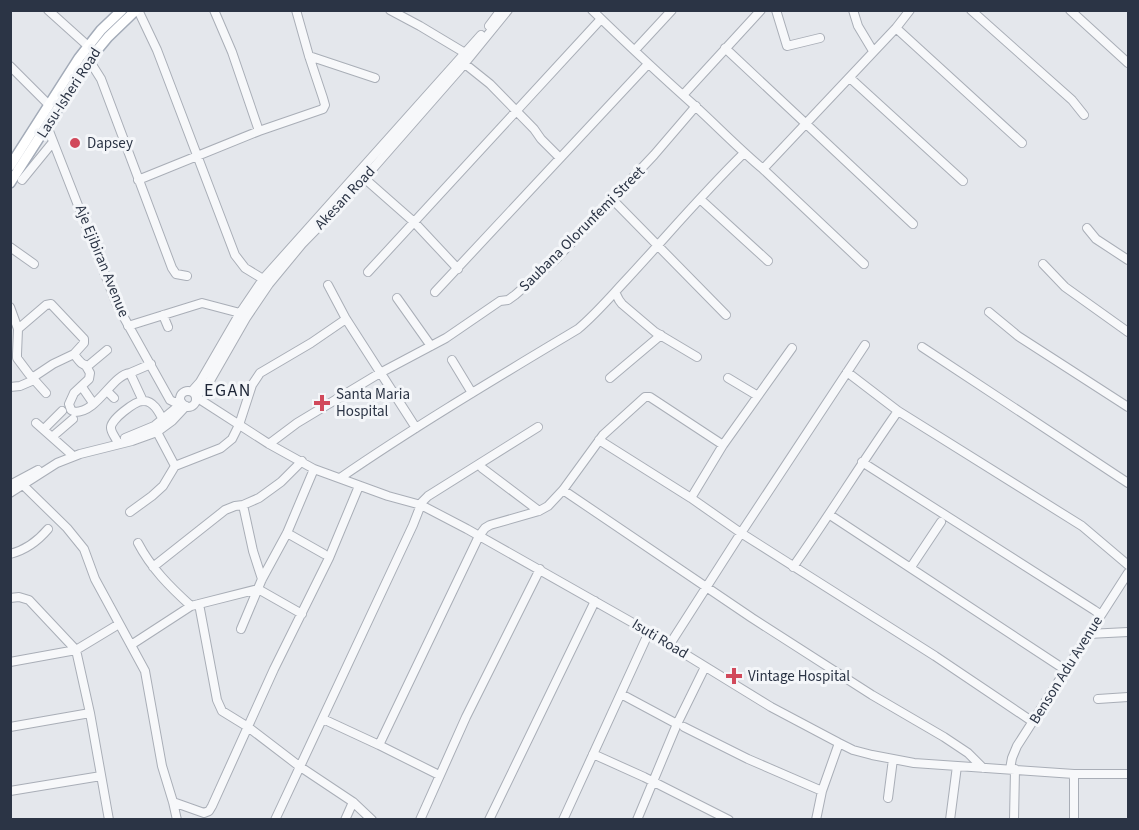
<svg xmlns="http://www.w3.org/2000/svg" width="1139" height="830" font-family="'Source Sans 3',sans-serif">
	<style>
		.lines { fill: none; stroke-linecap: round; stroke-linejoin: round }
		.minor-casing { stroke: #a9aeb7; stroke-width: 10 }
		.major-casing { stroke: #a3abb8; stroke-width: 12 }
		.minor { stroke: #f7f8fa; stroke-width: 8 }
		.major { stroke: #fff; stroke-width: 9 }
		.poi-dot { fill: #d1495b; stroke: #f4f6f9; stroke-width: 2 }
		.labels { text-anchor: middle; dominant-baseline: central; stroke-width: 6; stroke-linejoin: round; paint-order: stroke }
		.street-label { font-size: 15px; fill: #2b3445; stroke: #f4f6f9 }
		.poi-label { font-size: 15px; fill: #2b3445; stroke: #f4f6f9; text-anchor: start }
		.quarter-label { font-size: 18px; letter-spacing: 1.5px; fill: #1d2536; stroke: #f4f6f9 }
	</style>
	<rect width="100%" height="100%" fill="#e4e7ec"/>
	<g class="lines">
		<g class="minor-casing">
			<path id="minor" d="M48 10 88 46
				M138 10 157 50 235 255 245 268 263 279
				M214 10 232 52 259 131
				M390 10 420 26 465 53
				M592 10C626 43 660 75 695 106 718 127 739 149 763 169L896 28 910 10
				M776 10 787 46 820 38
				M853 10 858 26 873 51
				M971 10 1072 100 1084 115
				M1070 10 1128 63
				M489 26 501 10
				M896 28 1022 143
				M725 48 913 224
				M635 50 672 10
				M309 56 375 78
				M89 60 101 79 172 268 176 274 187 276
				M465 64 490 84 534 129 541 139 560 158
				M10 66 49 105
				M850 78 963 181
				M683 95 761 10
				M47 126 117 305 170 400 174 402H181
				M763 169 864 264
				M364 178 414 222 458 269
				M22 180 53 142
				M138 180 259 131 323 109 325 105 323 98 309 56 296 10
				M612 199 726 315
				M700 199 768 261
				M1087 228 1096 239 1128 260
				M10 247 34 264
				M1043 264 1065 287 1128 332
				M368 272 601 19
				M328 285 346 319 416 428
				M435 292 648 64
				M615 292 619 300 622 304 655 332 697 357
				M397 298 431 346
				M10 307 18 329 17 354V358L29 374 46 393
				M989 312 1018 336 1128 407
				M163 315 168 327
				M128 326 202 303 240 313
				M18 329 46 305 51 304 84 339V343L74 354C78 359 82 367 89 365L107 350
				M922 347 1128 483
				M452 360 472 393
				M86 366 90 373 89 379 74 393 69 404 71 410 75 412C98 412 112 375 130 373
				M847 372 898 411 1082 526 1128 565
				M32 378 53 364 74 354
				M610 378 661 335
				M728 378 758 396
				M10 387 20 386 34 380
				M82 387 93 403
				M107 391 114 398
				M192 391 200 382 240 313 263 279 481 35
				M180 399a8 8 0 1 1 16 0a8 8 0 1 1-16 0Z
				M196 396 207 386 246 318 269 284 302 244 347 198 460 69 508 10
				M196 397 269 444 314 469 388 496 421 505 467 529 649 632 771 707 839 743 853 750 872 755 914 763 1074 774H1128
				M143 401 130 373 151 364
				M36 423 71 454
				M44 429 62 411
				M157 432 175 466
				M52 437 73 419
				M125 438 154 426 182 403
				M599 440 691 498 741 533 935 656 1033 722
				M117 441C115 437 111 432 111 428 110 420 135 401 143 401 153 400 159 412 163 420
				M269 444 297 423 380 373 446 338 500 301 508 300 515 295 556 259 654 155 696 106
				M862 462 1094 610 1101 615
				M482 468 539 511
				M340 478C417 425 498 377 578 329 596 314 611 296 627 279 666 237 703 193 744 153
				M10 485 38 470
				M23 485 67 528 84 549 95 579 145 671 162 766 173 802 177 820
				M563 490 752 618 872 695 944 737 968 753 983 768
				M10 493 57 463 80 454 132 441 157 432 172 421 186 406
				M691 498 723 445 792 348
				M243 505 253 551 262 579
				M130 512 152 496 163 486 175 466 221 448 232 439 239 425 252 385 260 373 311 343 346 319
				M830 515 1067 671
				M287 533 324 554
				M138 543C151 568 170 587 191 606
				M10 554C26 550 37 542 48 529
				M153 567 225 510 235 506 243 505 259 498 281 482 302 461
				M793 567C829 516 862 462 898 411
				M911 567 941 522
				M10 598 19 597 29 600 76 650 90 713 109 820
				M199 604 217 700 222 711 248 727 299 766 353 802 372 820
				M241 629 262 579 287 533 314 469
				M1088 634 1128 632
				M670 644 741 533 865 345
				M131 645 191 606 258 589 302 614
				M10 662 76 650 119 624
				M621 694 677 724
				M1098 699 1128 697
				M323 719 379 745 439 775
				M10 727 90 713
				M684 727 748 759 822 791
				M379 745 479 536 485 528 490 525 539 511 548 506 563 490 603 435 645 397H650L723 445
				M593 754 644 777 729 820
				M1010 769 1012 758 1017 746C1054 689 1091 631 1128 573
				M1074 774V820
				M10 791 101 776
				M888 798 893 759
				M173 802 204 813 209 811 212 806 274 669 329 558 359 486
				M275 820 413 525 422 502 428 496 538 427
				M345 820 353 802
				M420 820 466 717 540 569
				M489 820 595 601
				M563 820 649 632
				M637 820 677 724 705 667
				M816 820 822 791 839 743
				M950 820 957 766
				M1014 820 1015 769"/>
		</g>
		<g class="major-casing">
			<path id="major" d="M10 166 79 58 101 30 122 10
				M10 183 89 60 108 37 136 10"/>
		</g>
		<use href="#minor" class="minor"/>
		<use href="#major" class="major"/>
	</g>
	<g class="poi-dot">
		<circle cx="75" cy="143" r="6"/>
		<path d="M319 394h6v6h6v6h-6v6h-6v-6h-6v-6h6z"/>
		<path d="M731 667h6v6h6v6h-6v6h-6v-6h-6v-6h6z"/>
	</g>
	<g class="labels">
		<g class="street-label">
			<text transform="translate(69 93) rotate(-57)">Lasu-Isheri Road</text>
			<text transform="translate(345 198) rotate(-47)">Akesan Road</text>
			<text transform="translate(582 229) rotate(-45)">Saubana Olorunfemi Street</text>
			<text transform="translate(102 261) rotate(68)">Aje Ejibiran Avenue</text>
			<text transform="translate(660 639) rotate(31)">Isuti Road</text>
			<text transform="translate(1066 670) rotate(-58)">Benson Adu Avenue</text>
		</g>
		<g class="poi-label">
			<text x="87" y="143">Dapsey</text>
			<text x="336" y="394">Santa Maria<tspan x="336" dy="17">Hospital</tspan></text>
			<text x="748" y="676">Vintage Hospital</text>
		</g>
		<g class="quarter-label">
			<text x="228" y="390">EGAN</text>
		</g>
	</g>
	<rect width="1139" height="830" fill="none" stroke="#2b3445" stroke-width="24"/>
</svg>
